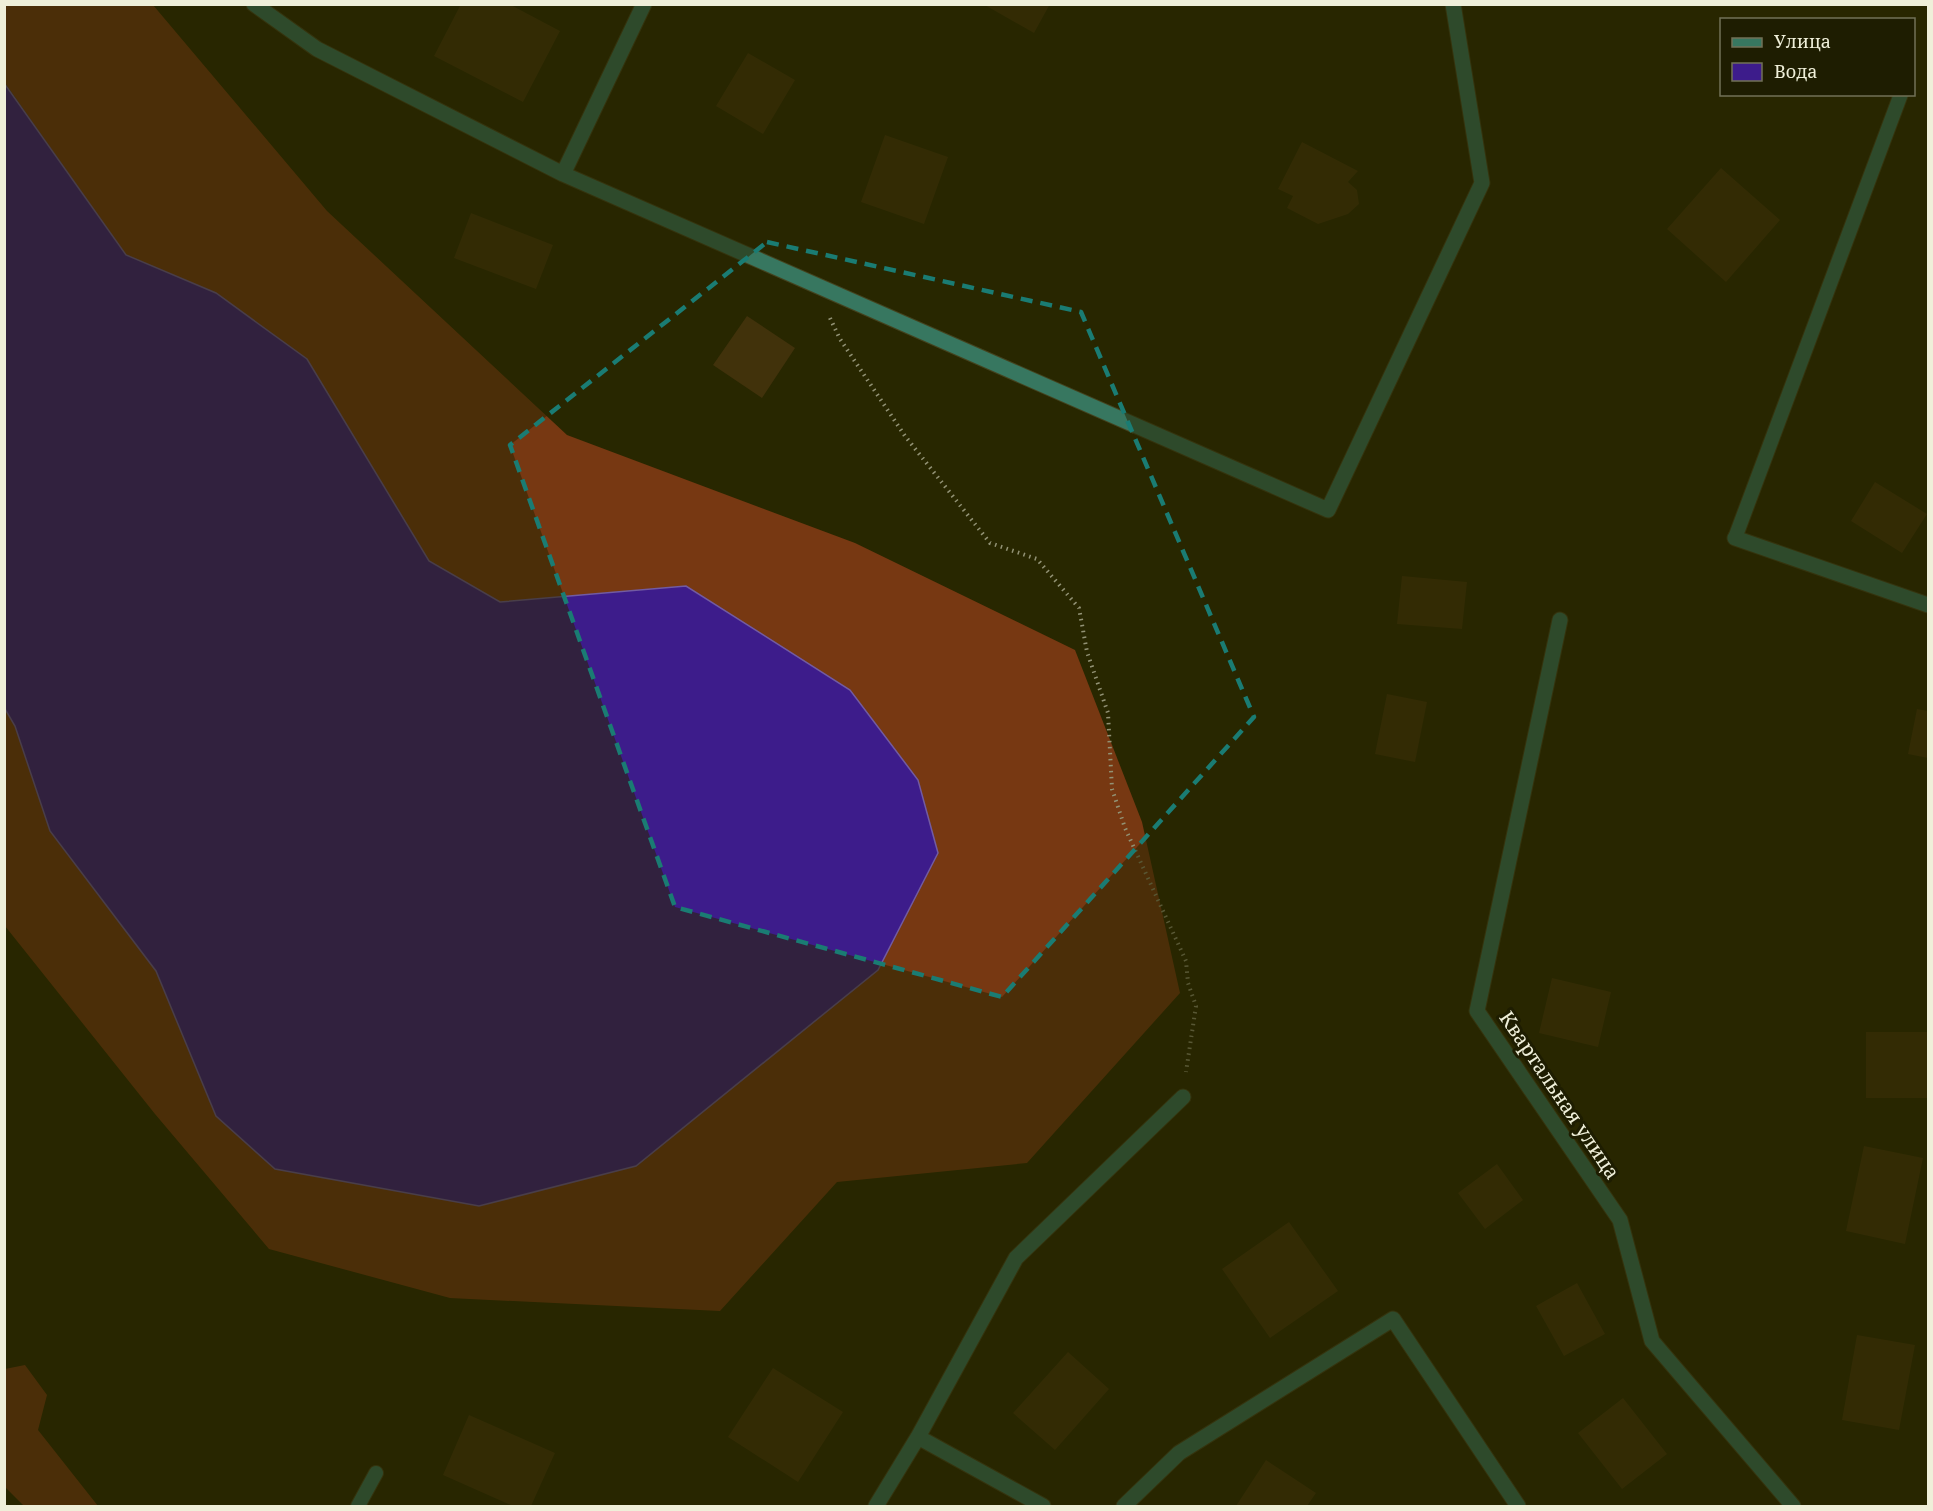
<svg xmlns="http://www.w3.org/2000/svg" width="1933" height="1511" font-family="'Noto Serif',serif">
	<style>
		.forest { fill: #773812 }
		.water { fill: #3d1c8b; stroke: #725ba2; stroke-width: 1.5 }
		.building { fill: #41320b }
		.lines { fill: none; stroke-linecap: round; stroke-linejoin: round }
		.lane-casing { stroke: #44431e; stroke-width: 16 }
		.street-casing { stroke: #44431e; stroke-width: 17 }
		.path { stroke: #929274; stroke-width: 4; stroke-dasharray: 1.5 4.5; stroke-linecap: butt }
		.lane { stroke: #377760; stroke-width: 14 }
		.street { stroke: #377760; stroke-width: 15 }
		.marked { fill: none; stroke: #1a7c73; stroke-width: 4.5; stroke-dasharray: 12 8; stroke-linejoin: round }
		.labels { text-anchor: middle; dominant-baseline: central; stroke-width: 6; stroke-linejoin: round; paint-order: stroke }
		.street-label { font-size: 20px; fill: #efefd9; stroke: #1e1d01 }
	</style>
	<rect width="100%" height="100%" fill="#282700"/>
	<path class="forest" d="M5 5H153L327 211 567 435 855 543 1075 650 1142 822 1180 993 1027 1163 837 1182 720 1311 450 1298 269 1249 155 1114 5 926V709L15 726 50 831 156 971 216 1116 686 586 500 602 429 561 307 359 216 293 126 255 5 83Z
		M25 1365 47 1395 38 1430 98 1506H24L5 1487V1369Z"/>
	<path class="water" d="M4 83 126 255 216 293 307 359 429 561 500 602 686 586 850 690 918 780 938 853 878 970 636 1166 479 1206 275 1169 216 1116 156 971 50 831 15 726 5 709Z"/>
	<path class="building" d="M461 4H509L560 31 523 102 434 56Z
		M983 4H1050L1034 33Z
		M748 53 795 80 763 134 716 106Z
		M885 135 948 157 924 224 861 202Z
		M1302 142 1358 171 1348 182 1357 190 1359 204 1348 214 1318 224 1287 208 1293 196 1278 189Z
		M1721 168 1780 220 1726 282 1667 229Z
		M471 213 553 245 536 289 454 258Z
		M747 316 795 348 762 398 713 365Z
		M1875 482 1927 514 1902 553 1851 521Z
		M1402 576 1467 582 1462 629 1397 624Z
		M1387 694 1427 702 1415 762 1375 754Z
		M1917 709 1928 711V758L1908 754Z
		M1552 978 1611 992 1598 1047 1539 1033Z
		M1866 1032H1928V1098H1866Z
		M1864 1146 1923 1158 1905 1244 1846 1231Z
		M1497 1164 1523 1200 1485 1229 1458 1193Z
		M1289 1222 1338 1291 1270 1338 1222 1269Z
		M1577 1283 1605 1334 1564 1356 1536 1306Z
		M1857 1335 1915 1345 1899 1430 1842 1420Z
		M1068 1352 1109 1389 1055 1450 1013 1413Z
		M773 1368 843 1412 798 1482 728 1437Z
		M1623 1398 1667 1454 1622 1489 1578 1433Z
		M469 1415 555 1453 531 1506H513L443 1475Z
		M1266 1460 1316 1493 1307 1506H1236Z"/>
	<g class="lines">
		<g class="lane-casing">
			<path id="lane" d="M1735 538 1901 94
				M358 1506 376 1473"/>
		</g>
		<g class="street-casing">
			<path id="street" d="M254 4 317 49 563 174 1328 510 1482 183 1453 4
				M563 174 644 4
				M1735 538 1928 605
				M1560 620 1477 1011 1620 1220 1652 1341 1793 1506
				M918 1437 1043 1506
				M876 1506 918 1437 1016 1258 1183 1097
				M1124 1506 1179 1453 1393 1319 1518 1506"/>
		</g>
		<path class="path" d="M830 318 840 339 905 436 990 543 1037 559 1079 608 1087 652 1108 713 1112 789 1125 828 1186 961 1188 983 1196 1006 1186 1072"/>
		<use href="#lane" class="lane"/>
		<use href="#street" class="street"/>
	</g>
	<path d="M0 0H1933V1511H0ZM767 242 1081 312 1254 717 1002 997 675 907 510 445Z" fill="#282700" fill-opacity=".55" fill-rule="evenodd"/>
	<path class="marked" d="M767 242 1081 312 1254 717 1002 997 675 907 510 445Z"/>
	<g class="labels">
		<g class="street-label">
			<text transform="translate(1560 1095) rotate(56)">Квартальная улица</text>
		</g>
	</g>
	<rect width="1933" height="1511" fill="none" stroke="#efefd9" stroke-width="12"/>
	<rect x="1720" y="18" width="195" height="78" fill="#1e1d01" stroke="#727157" stroke-width="1.5"/>
	<rect x="1732" y="38" width="30" height="9" fill="#377760" stroke="#727157" stroke-width="1.5"/>
	<text x="1774" y="48" font-size="18" fill="#efefd9">Улица</text>
	<rect x="1732" y="63" width="30" height="18" fill="#3d1c8b" stroke="#727157" stroke-width="1.5"/>
	<text x="1774" y="78" font-size="18" fill="#efefd9">Вода</text>
</svg>
